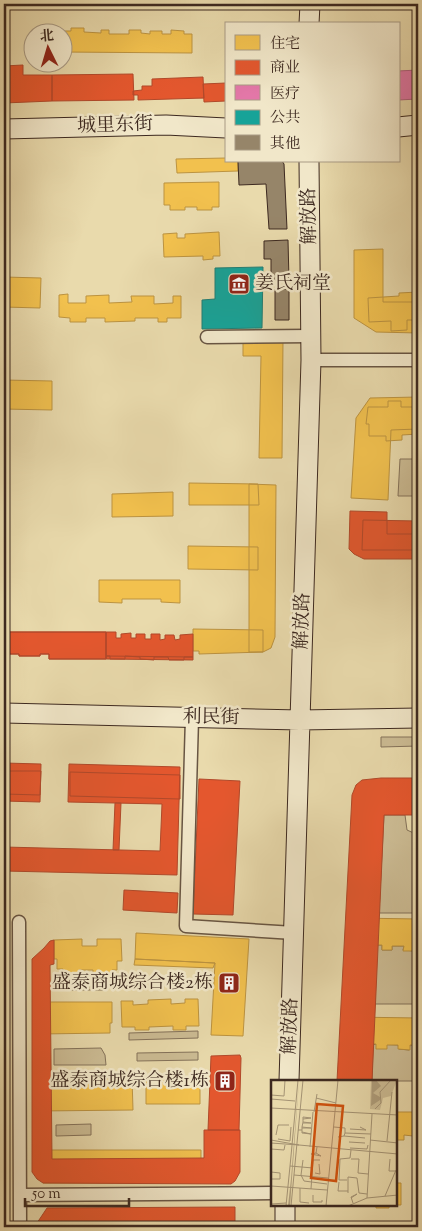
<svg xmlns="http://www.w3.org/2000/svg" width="422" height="1231" font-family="'Sorts Mill Goudy','Noto Serif SC',serif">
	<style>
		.green { fill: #ccbc94; stroke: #84725a }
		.homes { fill: #f2c14e; stroke: #bc9340 }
		.shops { fill: #e4572e; stroke: #b2492a }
		.health { fill: #e377a8; stroke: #b1607f }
		.public { fill: #17a398; stroke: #227e74 }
		.building { fill: #968569; stroke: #3d2920 }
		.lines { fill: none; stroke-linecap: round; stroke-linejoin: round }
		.street-casing { stroke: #685543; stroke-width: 15 }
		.secondary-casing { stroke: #3d2920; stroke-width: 21 }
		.street { stroke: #f1e7c9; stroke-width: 12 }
		.secondary { stroke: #f1e7c9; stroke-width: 19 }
		.labels { text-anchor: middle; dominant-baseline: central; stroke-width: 5; stroke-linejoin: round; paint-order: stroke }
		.street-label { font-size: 19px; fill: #3d2920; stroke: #f1e7c9 }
		.poi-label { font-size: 19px; fill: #3d2920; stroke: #f1e7c9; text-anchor: end }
		.inset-road { fill: none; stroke: #a49374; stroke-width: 1 }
		.view { fill: #ce520f; fill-opacity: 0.15; stroke: #ce520f; stroke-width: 2.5 }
		.inset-edge { fill: none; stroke: #3d2920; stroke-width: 2.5 }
	</style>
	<rect width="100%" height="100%" fill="#e9daac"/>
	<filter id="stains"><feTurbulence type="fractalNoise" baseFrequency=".004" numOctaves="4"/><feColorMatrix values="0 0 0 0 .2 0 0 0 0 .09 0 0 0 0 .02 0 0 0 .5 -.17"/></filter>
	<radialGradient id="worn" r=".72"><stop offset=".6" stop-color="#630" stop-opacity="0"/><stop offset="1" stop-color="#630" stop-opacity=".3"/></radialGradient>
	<path class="green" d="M400 459H418V496H398Z
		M381 737H418V746L381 747Z
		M384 815H405L407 830 418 835V913H379Z
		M377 945H382V950H392V946H404L403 950 415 951V946H418V1004H375Z
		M54 975 107 976V990H54Z
		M198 1031V1038L129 1040V1033Z
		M376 1044 398 1045 399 1049 409 1050 410 1045H418V1081H372L373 1045Z
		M101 1048 105 1055 106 1065H54V1049Z
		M198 1052V1060L137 1061V1053Z
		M91 1124V1135L56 1136V1125Z"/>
	<path class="homes" d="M59 4H108V5L59 6Z
		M71 28H84V32L101 33V30H109V34H129V30H141V33L150 34V31H162V34H171V30L184 31V34H192V53L63 52V31H71Z
		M226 158V161H238V171L177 173 176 159Z
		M219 182V207H212V210H197V207H185V210H170V205H164V183Z
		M219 232 220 256H213V259L203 260V256L164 257 163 234 177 233V238H185V234Z
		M383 249V302H418V333L376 332 354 318V250Z
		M4 277 41 278 40 308 4 307Z
		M418 292V329H414L413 320H407V330L391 331V321L369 322 368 298 399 296V293Z
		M68 294V303H86V296L109 295V303L132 302 131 296H154V304L173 303V296H181V318H167V322H158V318H135V321L105 322V318H86V322H70V318L59 317V295Z
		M283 340 282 458H259L261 356H243V341Z
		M4 380 52 381V410L4 409Z
		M418 397V429L391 430 388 500 351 498 356 418 370 398Z
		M388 401H401V407H418V434L402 435V440L386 441V436H369V424H366L368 407H388Z
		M189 483 258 484 259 505H189Z
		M249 484 276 485 275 637 271 648 263 652H249Z
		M173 492V516L112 517V494Z
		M188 546 258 547V570L188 569Z
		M99 580H180V603L161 602V599H122V603L99 602Z
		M193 629 263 630V652L199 654V651H193Z
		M418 787V810L393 811V814L383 815V811H366L365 789Z
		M356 918 418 919V946H415V951H403L404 946H392V950H382V945H355Z
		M136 933 249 939 243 1036 211 1035 215 963 135 959Z
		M82 939V946H97V939H121L122 961H117V970H112V973H93V970H79V973H63V969H57V959H54V940Z
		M135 959 215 963 213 968 134 965Z
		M171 999V1004L185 1003V999H198L199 1026H186V1030H173V1026L149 1027V1030H135V1027H122L121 1001H133V1005L148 1004V1000Z
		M36 1002H112V1023H110V1033L40 1034 39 1022H36Z
		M350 1017 418 1018V1045H410V1050L398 1049V1045H387V1049H376V1044H350Z
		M146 1077H200V1104H146Z
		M132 1078 133 1110 40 1111V1079Z
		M396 1112H413V1136L404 1135V1140H396Z
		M41 1150H201V1183H43V1170H41Z
		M396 1183H401V1205H389V1208H376V1205H396Z"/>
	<path class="shops" d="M23 65V75H52V101L4 103V66Z
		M133 74 134 100 52 101V75Z
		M203 77 204 98 138 100V95H133V91L142 90V86H152V79Z
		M226 83V101L204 102 203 84Z
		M350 511 387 512V534H418V559H364L354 554 349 549Z
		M363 520 418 521V550H362Z
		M4 632H106V659H49V654H40V656H19V654H6V656H4Z
		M4 632H106V659H49V654H40V656H19V654H6V656H4Z
		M106 632H116V638H121V634L131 633V638H136V634H145V639H151V634H160V640L165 639V635H174L175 640 180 639V635L193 634V657H184V660H169L168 657H154V660L140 659V657L125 656V659H110V656H106Z
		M106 656 193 657V660L106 659Z
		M4 763 41 764 40 802 4 801Z
		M69 764 180 767 177 875 4 871V847L160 851 162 804 68 802Z
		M4 771H41L40 795 4 794Z
		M70 772 180 775V799L70 796Z
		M381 778H418V815H384L372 1081H337L352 795 356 785 362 780Z
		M199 779 240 781 233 915 193 914Z
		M115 803H121L119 850H113Z
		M124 890 178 893 177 913 123 910Z
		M54 940V964L50 965 52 1159 204 1158V1130H240V1172L235 1181 231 1184 43 1183 37 1179 32 1172V959L44 948 50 941Z
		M4 965 6 1045H4Z
		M240 1055 241 1058 239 1130H208L211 1056Z
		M4 1080 5 1170 4 1172Z
		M235 1207V1227H37V1223L47 1208Z"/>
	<path class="health" d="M418 70V99L398 100V71Z"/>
	<path class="public" d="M263 267 262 328 202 329V300L215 299V268Z"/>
	<path class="building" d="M238 161H282L284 164 287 229H269L266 184 239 185Z
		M288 240 289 280H271V259H264V241Z
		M275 289H289V320H275Z"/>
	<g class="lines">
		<g class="street-casing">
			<path id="street" d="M207 337 311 336
				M311 360H418
				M192 718 186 926 294 933
				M19 922 20 1227
				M20 1195 272 1193"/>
		</g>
		<g class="secondary-casing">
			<path id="secondary" d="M309 24 310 4
				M398 127 418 125
				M4 129 166 125 226 128
				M4 713 300 720 418 718
				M289 1081 311 360 309 161
				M285 1227V1205"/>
		</g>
		<use href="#street" class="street"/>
		<use href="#secondary" class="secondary"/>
	</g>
	<defs>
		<g id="museum-square" transform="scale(1.125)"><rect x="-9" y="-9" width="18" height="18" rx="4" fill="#8f2418" stroke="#f1e7c9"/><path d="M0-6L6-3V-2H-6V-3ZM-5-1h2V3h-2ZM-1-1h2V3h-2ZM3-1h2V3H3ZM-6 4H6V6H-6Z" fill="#fff"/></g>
		<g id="building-square" transform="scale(1.125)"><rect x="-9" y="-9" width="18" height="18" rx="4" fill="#8f2418" stroke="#f1e7c9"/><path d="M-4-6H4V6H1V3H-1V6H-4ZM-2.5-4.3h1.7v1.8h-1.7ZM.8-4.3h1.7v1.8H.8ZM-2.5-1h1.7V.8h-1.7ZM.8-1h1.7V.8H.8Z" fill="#fff"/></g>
	</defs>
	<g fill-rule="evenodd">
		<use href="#museum-square" x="239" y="284"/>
		<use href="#building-square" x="229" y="983"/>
		<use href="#building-square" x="225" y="1081"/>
	</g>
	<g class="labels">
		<g class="street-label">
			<text transform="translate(115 126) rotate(-2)">城里东街</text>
			<text transform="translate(310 216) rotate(-91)">解放路</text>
			<text transform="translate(303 621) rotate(-88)">解放路</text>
			<text transform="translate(211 718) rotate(1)">利民街</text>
			<text transform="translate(291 1026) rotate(-88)">解放路</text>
		</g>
		<g class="poi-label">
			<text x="255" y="284" text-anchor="start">姜氏祠堂</text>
			<text x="213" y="983">盛泰商城综合楼2栋</text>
			<text x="209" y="1081">盛泰商城综合楼1栋</text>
		</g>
	</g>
	<g transform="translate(271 1080)">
		<rect width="126" height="126" fill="#e9daac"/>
		<path d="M100 0H126L120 16 112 18 109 30 99 29Z" fill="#ccbc94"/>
		<path d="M28 0 19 126H17L20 99ZM105 0 110 6 102 13 109 17V20L100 26 101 1Z" fill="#af9e7c"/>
		<path class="inset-road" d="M0 15 13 16 14 0M45 18 65 23M0 19 24 21M0 28 127 35M104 29 110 23 109 12 120 0M43 32 46 14M32 43H40L32 42M63 47 74 48V53M31 48H40L31 47M79 49 95 50 89 47M27 50H31V47L32 42V37L40 38 32 39M31 52 40 54 31 53V50M5 55 7 45H18M73 56 94 58M67 57 73 56 74 53 100 54M7 59 19 61 20 47M0 60 28 65 0 63M99 60 127 63M116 61 121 12M78 62 94 63M28 65 127 74M39 67 42 32M79 68 96 69 97 65M0 69 13 70 14 65M45 73 50 76 40 74 45 73 46 67M20 76 27 0M80 79H88L87 93 97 94M119 79 118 91H124M32 80 30 95 33 101 56 104M19 86 42 88M0 92 9 93V99H0M44 93 49 94 48 84M23 95 57 98M76 100H68L69 79 79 78 80 70M68 102 67 111H77M0 106 56 110M29 108V122L38 123M40 109 42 80H49M77 113V97L86 98 88 113 96 114M42 115V122H51V120M114 116 125 90M80 118 86 114 80 117 82 123M96 118 101 34M0 124 15 123M15 126 20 76M20 126 32 0M55 126 67 0M77 126 96 118 127 115"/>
		<path class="view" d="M46 24 72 26 65 101 40 98Z"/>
		<rect width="126" height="126" class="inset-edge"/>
	</g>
	<rect width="422" height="1231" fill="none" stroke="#e9daac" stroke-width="20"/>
	<rect x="5" y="5" width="412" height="1221" fill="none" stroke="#3d2920" stroke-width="2.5"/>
	<rect x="10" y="10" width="402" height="1211" fill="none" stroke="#3d2920"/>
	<rect x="225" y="22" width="175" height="140" fill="#f1e7c9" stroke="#a99b85"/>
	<rect x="235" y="35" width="25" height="15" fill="#f2c14e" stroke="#a99b85"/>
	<text x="270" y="48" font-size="15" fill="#3d2920">住宅</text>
	<rect x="235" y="60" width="25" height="15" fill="#e4572e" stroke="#a99b85"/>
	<text x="270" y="72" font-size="15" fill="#3d2920">商业</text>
	<rect x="235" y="85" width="25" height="15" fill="#e377a8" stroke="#a99b85"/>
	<text x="270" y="98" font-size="15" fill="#3d2920">医疗</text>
	<rect x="235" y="110" width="25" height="15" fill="#17a398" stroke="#a99b85"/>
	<text x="270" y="122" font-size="15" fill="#3d2920">公共</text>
	<rect x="235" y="135" width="25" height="15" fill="#968569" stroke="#a99b85"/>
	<text x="270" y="148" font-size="15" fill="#3d2920">其他</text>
	<g transform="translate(48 48) rotate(355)"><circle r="24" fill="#f1e7c9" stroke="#a99b85"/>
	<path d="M0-4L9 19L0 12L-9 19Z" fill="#8f2418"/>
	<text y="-8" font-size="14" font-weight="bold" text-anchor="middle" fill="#3d2920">北</text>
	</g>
	<path d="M25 1198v8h104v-8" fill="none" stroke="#3d2920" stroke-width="2.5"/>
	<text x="32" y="1198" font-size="15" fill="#3d2920" stroke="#f1e7c9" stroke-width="4" paint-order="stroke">50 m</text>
	<rect width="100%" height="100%" filter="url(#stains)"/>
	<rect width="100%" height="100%" fill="url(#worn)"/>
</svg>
